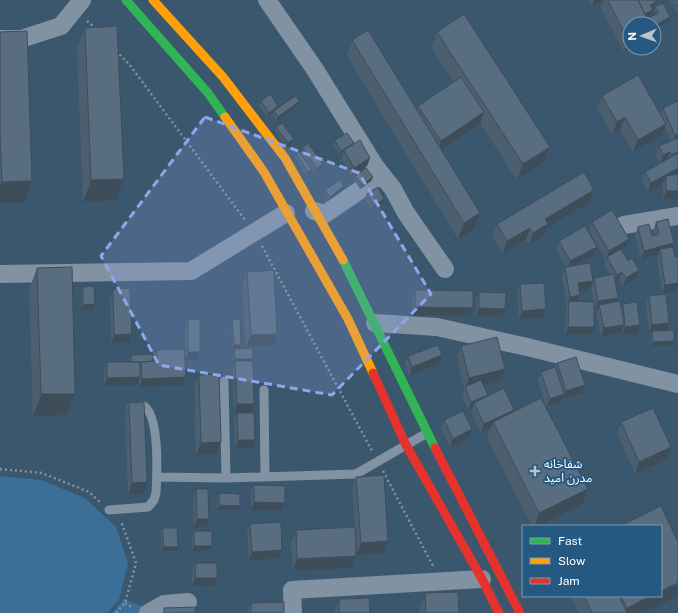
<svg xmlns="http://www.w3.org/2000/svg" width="678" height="613" font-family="'Public Sans','Noto Sans Arabic',sans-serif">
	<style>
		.green { fill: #3b6f98 }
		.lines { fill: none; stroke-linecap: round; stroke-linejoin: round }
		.path { stroke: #8193a3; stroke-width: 2.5; stroke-dasharray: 2 3; stroke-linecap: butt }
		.lane { stroke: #8193a3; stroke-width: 9 }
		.street { stroke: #8193a3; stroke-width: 18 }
		.fast { stroke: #30b455; stroke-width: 9 }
		.slow { stroke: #ff9f0a; stroke-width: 9 }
		.jam { stroke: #e5322d; stroke-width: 9 }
		.wall { fill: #4c5f6e; fill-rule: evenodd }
		.shaded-wall { fill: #3e4d5a }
		.building { fill: #586e80; stroke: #3e4d5a }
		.marked { fill: #8ea6ec; fill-opacity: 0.2; stroke: #8ea6ec; stroke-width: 3; stroke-dasharray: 8 5; stroke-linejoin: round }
		.poi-dot { fill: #bac4cc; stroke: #265982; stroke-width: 1.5 }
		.labels { text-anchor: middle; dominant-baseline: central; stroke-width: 4; stroke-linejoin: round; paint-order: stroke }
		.poi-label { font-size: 12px; fill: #fff; stroke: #265982; text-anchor: start }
	</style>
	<rect width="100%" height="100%" fill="#3b576d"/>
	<path class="green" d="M0 476 41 480 85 498 116 527 128 563 119 600 107 613H0Z
		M124 599 144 607V613H112Z"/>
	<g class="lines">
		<path class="path" d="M87 21 95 28
			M116 51 129 64 245 220
			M262 246 372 451
			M0 469 42 473 89 492 100 502
			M383 471 433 566
			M125 603 133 608
			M116 613 125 603 136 563 121 521"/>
		<path class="lane" d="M224 381 226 478
			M264 390 265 477
			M157 477 226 478 356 474 427 433
			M109 510 148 507 154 500 156 493C157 475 160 416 144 406L132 407"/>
		<path class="street" d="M267 0 314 68 375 166 393 189 406 213 445 269
			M0 39H21L61 26 82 0
			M314 211 325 214 382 175
			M624 225 678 216
			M0 274 191 271 286 213
			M375 323 437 327 527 347 678 384
			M148 613 164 604 188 602
			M293 613 292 590 482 579"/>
		<path class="fast" d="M126 0 208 93 225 117
			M343 260 435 448"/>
		<path class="slow" d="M153 0 223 77 285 158 343 260
			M225 117 264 172 348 319 373 373"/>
		<path class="jam" d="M373 373 406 445 482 579 499 613
			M435 448 520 613"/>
	</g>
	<path class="wall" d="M589 0H603L592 6Z
		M604 0H655L656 2 650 17 656 14 654 11 655 7 670 17 668 22 654 29V24H630V48H631L624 52 601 8Z
		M671 0H678V13L670 2Z
		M85 28 116 200 83 202 77 49Z
		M0 32 32 181 24 203H0Z
		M437 32 550 147 544 162 517 180 480 123V124L441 150 474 229 458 239 347 56 352 40 416 109 418 106 454 82 431 48Z
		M602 96 661 114 663 108 678 101V199H663V183L648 192 642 180 645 172 660 163 656 155 659 146 671 141 665 127 661 136 633 152 620 130 612 134 597 108Z
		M261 101 277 109 298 105 276 121 272 115 274 112 267 117 259 105Z
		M276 127 294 139 292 143 286 147 275 131Z
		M335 140 354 143 353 145 370 158 367 166 351 176 341 158 343 153 340 155 333 145Z
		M302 148 323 164 321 168 315 172 300 152Z
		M296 154 311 173 307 176 295 158Z
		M355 176 373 177 371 181 360 189 354 180Z
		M325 190H342L328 201 324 194Z
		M367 194 383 203 372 209 365 198Z
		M590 202 547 228 544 236 529 245 526 240 503 253 492 236 497 224Z
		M592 222 626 247 622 250 628 261 639 270 636 279 623 286 619 280 616 282 618 298 617 302 621 309 623 304 640 325 637 334 622 335V330L621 333 601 337 596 313 598 309 595 310 594 304 591 335H565L566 310 567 305 562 275 565 267H566L556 249 559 241 597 247 594 255 574 266 593 281 594 278 610 275 604 265 606 259V260L589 231ZM591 287 594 302H578L580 295 579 291 590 289Z
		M656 222 673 247 675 257H678L662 293 657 257 658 255 641 259 635 235 638 227 652 236H654L653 231Z
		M37 268 75 394 67 415 33 416 29 290Z
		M247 272 273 346 246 347 242 284Z
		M520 284 546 309 543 318 519 319 517 292Z
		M83 287 94 309H82L81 291Z
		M113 289 132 334 129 343H111L110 297Z
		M415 290 473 308 470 316 412 315V298Z
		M479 292 505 309 502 317 476 316V301Z
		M649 296 669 323 666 330 674 341 673 345 651 346V335L652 333H649L646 304Z
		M188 319 200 352 197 360H185V327Z
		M232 320 240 349 252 361 251 412H234L232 369 235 363H233V353L234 349H232L231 324Z
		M461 346 505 369 500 381 484 385 487 397 513 412 588 489 582 504 539 526H532L487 438 491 428 481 433 471 412 472 409 468 410 462 395 464 388 457 358Z
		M157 350 183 385 139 387V381L137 385 104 386V371L107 362H129V359L131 355 154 361V358Z
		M442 355 439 364 409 376 405 364 408 356Z
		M557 363 585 385 582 393 562 399 561 402 546 407 538 381 541 372 555 367Z
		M199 375 216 455H196L194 387Z
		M129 403 143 494 128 495 125 415Z
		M237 413 252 448H235L234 421Z
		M444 420 469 438 450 447 441 428Z
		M621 422 667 459 635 474 617 434Z
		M356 477 388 541 384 553 356 555 355 532 352 568 293 571 291 542 296 530 355 527 352 489Z
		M254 485 281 511 251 510V493Z
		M196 489 206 527 194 528 193 497Z
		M219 493 240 506 239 510H217V497Z
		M250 524 279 559 249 560 247 532Z
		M163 528 178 547 176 551H161V532Z
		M194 531 210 550 192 551V535Z
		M678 542V596L643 613H579L571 596H661Z
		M196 563 214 586H192V571Z
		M425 593 459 613H418Z
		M339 599 370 613H334Z
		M251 603 284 613H247Z"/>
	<path class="shaded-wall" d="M594 0H603L592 6Z
		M656 2 650 18H648V19L645 14 650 5Z
		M670 17 668 22 654 29V26Z
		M630 39V48H631L624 52 628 40Z
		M300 101 298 105 276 121 278 117Z
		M278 106 277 110 274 111V112L267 117 269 113Z
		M484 112 480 124 437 153 441 141Z
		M625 117 620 130 612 134 617 122Z
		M666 124 661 136 633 152 638 140Z
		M678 134V141L672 143 675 135Z
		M294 139 292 143 286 147 288 143Z
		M354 143 352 147 344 150 343 153 340 155 341 151Z
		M550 147 544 162 517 180 523 164Z
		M670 152 667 160 660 164 663 155Z
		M678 152V159L668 164 671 155Z
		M370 158 367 166 351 176 354 168Z
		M323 164 321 168 315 172 317 168Z
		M678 168V175L666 176 663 183 648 192 651 183Z
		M312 169 311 173 307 176 308 172Z
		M373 177 371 181 360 189 362 185Z
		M124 179 116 200 83 202 91 180Z
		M32 181 24 203H0V187L2 182Z
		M344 186 342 190 328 201 330 197Z
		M594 190 590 202 547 228 544 236 529 245 533 233 545 219Z
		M666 191H678V199H663Z
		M384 199 383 203 372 209 374 205Z
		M480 213 474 229 458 239 464 223Z
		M530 228 526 240 503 253 507 241Z
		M629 239 626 247 608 258 607 257 606 260 609 251Z
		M674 243 671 252 660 249 658 255 641 259 644 251Z
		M597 247 594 255 567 270 570 261Z
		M639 270 636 279 623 286 626 278Z
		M622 272 619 280 614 283 617 275Z
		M593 281 590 289 575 292 578 283Z
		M678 283V291L662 293 665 285Z
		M580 295 577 303 569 301 567 305 570 297Z
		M618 298 615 306 599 305 598 309 595 310 598 301Z
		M95 304 94 309H82L83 305Z
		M415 307 473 308 470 316 412 315Z
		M479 308 505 309 502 317 476 316Z
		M546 309 543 318 519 319 522 311Z
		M669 323 666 331H652V333H649L652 325Z
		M624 325 621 333 601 337 604 328Z
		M640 325 637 334 622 335 625 327Z
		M568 327H594L591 335H565Z
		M132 334 129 343H111L114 335Z
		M277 334 273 346 246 347 251 335Z
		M674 341 673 345 651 346 653 342Z
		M234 345H241L240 349H232Z
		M188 352H200L197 360H185Z
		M442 355 439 364 409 376 412 367Z
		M235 359H253L251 363 235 361V363H233Z
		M505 369 500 381 466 390 465 389 469 378Z
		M140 377 137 385 104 386 107 378Z
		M186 377 183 385 139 387 142 379Z
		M585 385 582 393 563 399 566 391Z
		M41 394H75L67 415 33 416Z
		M564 394 561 402 546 407 550 399Z
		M488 395 485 403H474L472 409 468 410 471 402Z
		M237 404H254L251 412H234Z
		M514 410 511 418 493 422 491 428 481 433 484 424Z
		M472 429 469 438 450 447 453 439Z
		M238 440H255L252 448H235Z
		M221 442 216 455H196L201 443Z
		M671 447 667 459 635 474 639 462Z
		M147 482 143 494 128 495 132 483Z
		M588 489 582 504 539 526H535L539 513Z
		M254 502 285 503 281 511 251 510Z
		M219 505 240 506 239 510H217Z
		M197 519H209L206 527 194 528Z
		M388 541 384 553 356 555 361 543Z
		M194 546H212L210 550 192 551Z
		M163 547H178L176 551H161Z
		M282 550 279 559 249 560 252 552Z
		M356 556 352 568 293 571 297 559Z
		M195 578H217L214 586H192Z
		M678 583V596L643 613H625L627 608 651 596H661V591Z"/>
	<path class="building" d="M608 0H638L650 24H630V39L628 40Z
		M638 0H655L656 2 650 5 653 10 645 14Z
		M673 0H678V7Z
		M663 3 670 17 654 26V24H651L648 18 659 13 655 7Z
		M464 14 550 147 523 164 437 32Z
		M117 26 124 179 91 180 85 28Z
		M368 30 480 213 464 223 352 40Z
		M27 31 32 181 2 182 0 135V32Z
		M638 75 666 124 638 140 625 117 617 122 602 96Z
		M461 77 484 112 441 141 418 106Z
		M270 94 278 106 269 113 261 101Z
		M295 96 300 101 278 117 274 111Z
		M678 101V134L675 135 663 108Z
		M282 123 294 139 288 143 276 127Z
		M347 133 354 143 341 151 335 140Z
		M678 138V152L671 155 670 152 663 155 659 146Z
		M360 140 370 158 354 168 344 150Z
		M308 143 323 164 317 168 302 148Z
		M299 152 312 169 308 172 296 154Z
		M678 153V168L651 183 645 172Z
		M366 168 373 177 362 185 355 176Z
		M584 172 594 190 545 219 548 224 533 233 530 228 507 241 497 224Z
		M678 174V191H666V176Z
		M339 180 344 186 330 197 325 190Z
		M378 187 384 199 374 205 367 194Z
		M612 210 629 239 609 251 592 222Z
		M668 219 674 243 644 251 638 227 649 224 652 236 659 234 656 222Z
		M585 226 597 247 570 261 559 241Z
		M673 247 675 257H678V283L665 285 660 249Z
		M621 249 628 261 632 258 639 270 626 278 622 272 617 275 607 257Z
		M590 263 593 281 578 283 580 295 570 297 565 267Z
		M72 267 75 394H41L37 268Z
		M274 270 277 334 251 335 247 272Z
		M614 274 618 298 598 301 594 278Z
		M544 283 546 309 522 311 520 284Z
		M94 286 95 304 83 305V287Z
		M130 288 132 334 114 335 113 289Z
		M415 290 473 291V308L415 307Z
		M479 292 506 293 505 309 479 308Z
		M666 294 669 323 652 325 649 296Z
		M569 301 594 302V327H568Z
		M620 301 624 325 604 328 599 305Z
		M637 302 640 325 625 327 623 304Z
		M188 319H200V352H188Z
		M240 319 241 345H234L232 320Z
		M674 330V341L653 342 652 331Z
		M497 337 505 369 469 378 461 346Z
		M438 345 442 355 412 367 408 356Z
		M253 348V359H235L234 349Z
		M184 349 186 377 142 379 141 362 157 361V350Z
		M153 354V361L141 362 140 364V362H131V355Z
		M576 357 585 385 566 391 557 363Z
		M235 361H253L254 404H237Z
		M107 362H140V377L107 378Z
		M555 367 564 394 550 399 541 372Z
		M219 374 221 442 201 443 199 375Z
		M481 380 488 395 471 402 465 387Z
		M504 388 514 410 484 424 474 403Z
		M541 398 588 489 539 513 493 422Z
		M144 402 147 482 132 483 129 403Z
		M653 408 671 447 639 462 621 422Z
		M463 411 472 429 453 439 444 420Z
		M237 413H254L255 440H238Z
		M384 475 388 541 361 543 356 477Z
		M254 485 285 486V503L254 502Z
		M196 489H208L209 519H197Z
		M219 493 240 494V506L219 505Z
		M661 506 678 542V583L661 591V526H620Z
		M281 522 282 550 252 552 250 524Z
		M355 527 356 556 297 559 296 530Z
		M163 528H177L178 547H163Z
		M194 531H212V546H194Z
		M196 563H217V578H195Z
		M458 592 459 613H426L425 593Z
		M584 596H619L627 613H592Z
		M621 596H651L627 608Z
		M369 598 370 613H339V599Z
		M284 602V613H251V603Z
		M195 607V613H164V608Z"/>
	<path class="marked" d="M205 117 359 173 431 294 332 395 159 365 101 256Z"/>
	<path class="poi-dot" d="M533 465h4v4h4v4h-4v4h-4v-4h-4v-4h4z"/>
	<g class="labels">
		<g class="poi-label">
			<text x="544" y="464">شفاخانه<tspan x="544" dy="14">مدرن امید</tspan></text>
		</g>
	</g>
	<rect x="522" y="525" width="140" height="72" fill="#265982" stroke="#7d9bb4"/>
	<rect x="530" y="538" width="20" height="6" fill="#30b455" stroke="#7d9bb4"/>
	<text x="558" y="545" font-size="12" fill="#ffffff">Fast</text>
	<rect x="530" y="558" width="20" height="6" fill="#ff9f0a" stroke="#7d9bb4"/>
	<text x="558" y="565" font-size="12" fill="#ffffff">Slow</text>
	<rect x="530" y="578" width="20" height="6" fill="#e5322d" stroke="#7d9bb4"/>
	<text x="558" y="585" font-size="12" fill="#ffffff">Jam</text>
	<g transform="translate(642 36) rotate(268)"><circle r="19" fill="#265982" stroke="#7d9bb4"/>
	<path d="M0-3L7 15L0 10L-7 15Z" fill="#bac4cc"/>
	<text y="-6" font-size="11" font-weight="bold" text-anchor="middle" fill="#ffffff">N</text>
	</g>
</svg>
